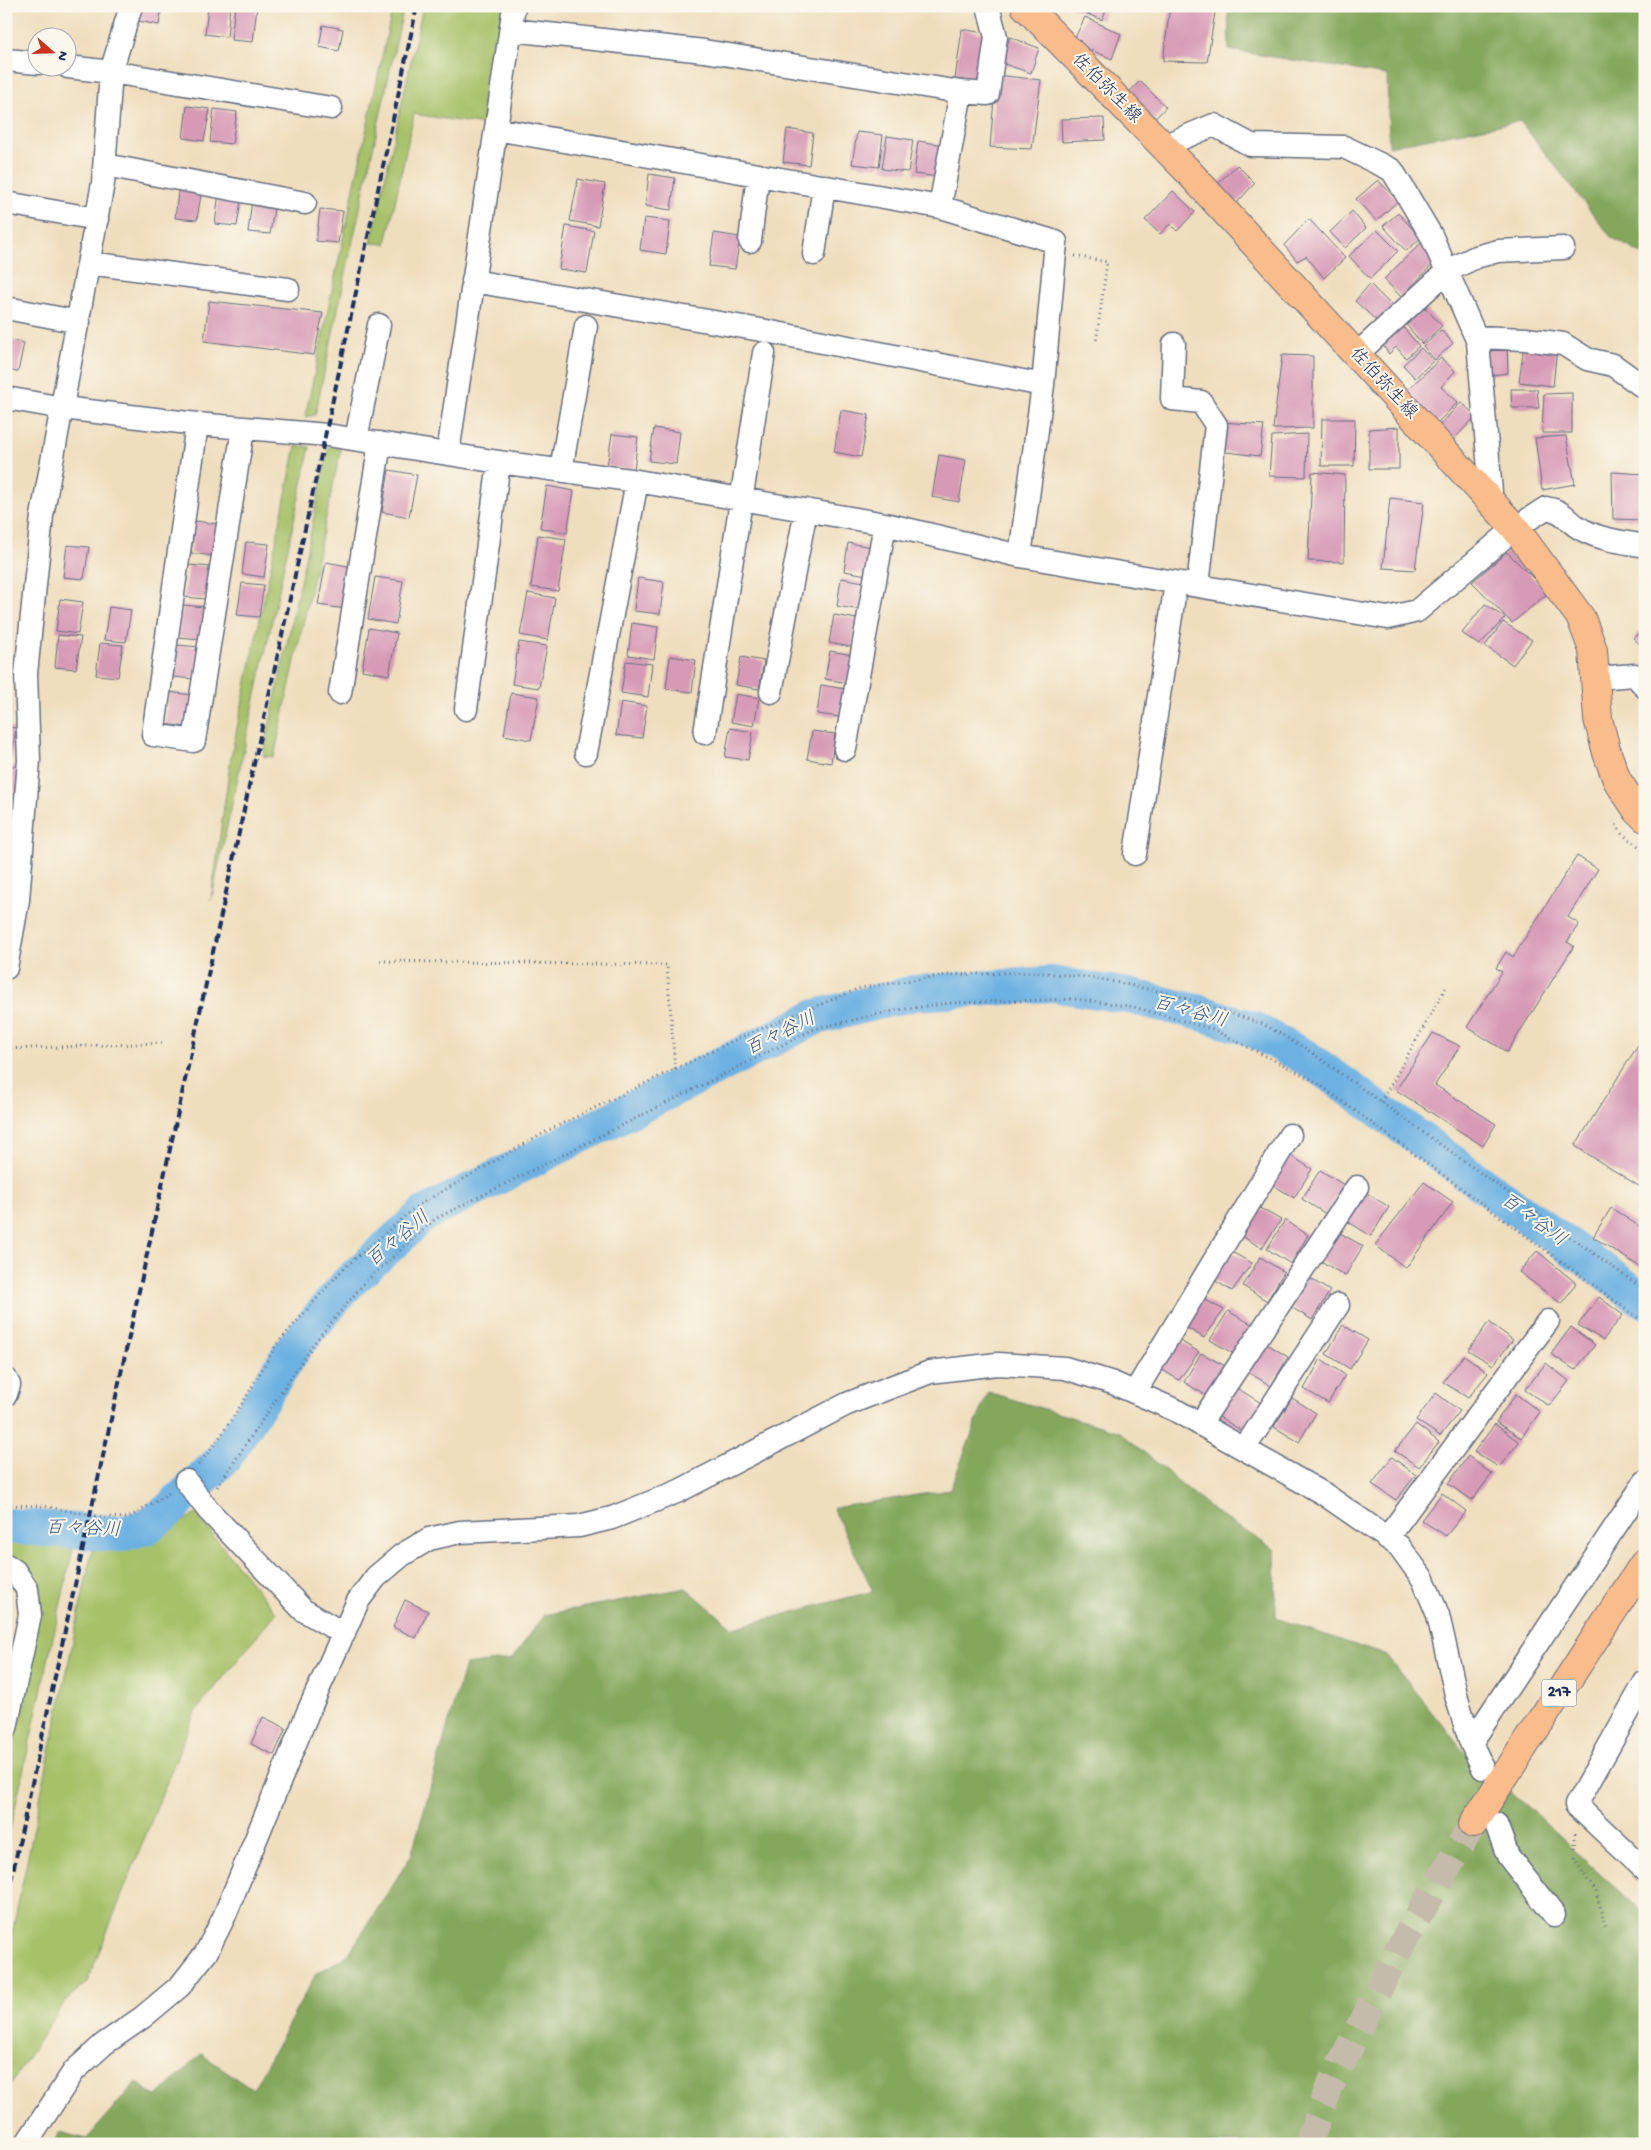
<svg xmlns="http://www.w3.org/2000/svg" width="1651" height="2150" font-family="'Gochi Hand','Klee One',sans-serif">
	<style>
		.green { fill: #a6c167; stroke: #607862 }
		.forest { fill: #84a75c; stroke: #506b5d }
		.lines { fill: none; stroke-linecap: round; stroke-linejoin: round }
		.river { stroke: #6cb1e2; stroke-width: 36 }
		.building { fill: #d79ab6 }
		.highway-tunnel { stroke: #c5bbaa; stroke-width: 28; stroke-dasharray: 28 14; stroke-linecap: butt }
		.minor-casing { stroke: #656c7f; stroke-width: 25 }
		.major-casing { stroke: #656c7f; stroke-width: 30 }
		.highway-casing { stroke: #656c7f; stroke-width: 30 }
		.path { stroke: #656c7f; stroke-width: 3; stroke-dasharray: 1 4; stroke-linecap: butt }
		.minor { stroke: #fff; stroke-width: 22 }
		.major { stroke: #fabc8b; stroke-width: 28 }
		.highway { stroke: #fabc8b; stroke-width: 28 }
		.rail { stroke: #1b2f5e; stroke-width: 4; stroke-dasharray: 8 4; stroke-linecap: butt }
		.labels { text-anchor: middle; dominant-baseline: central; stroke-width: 4; stroke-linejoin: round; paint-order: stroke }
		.shield { fill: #fbf7ec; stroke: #5e6b89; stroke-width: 1 }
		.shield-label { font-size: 16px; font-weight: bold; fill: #1b2f5e }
		.street-label { font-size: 18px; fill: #1b2f5e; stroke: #fbf7ec }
		.water-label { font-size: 19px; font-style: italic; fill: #335686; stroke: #fbf7ec }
	</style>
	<rect width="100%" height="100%" fill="#fbf7ec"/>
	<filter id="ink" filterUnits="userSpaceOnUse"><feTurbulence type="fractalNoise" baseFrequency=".02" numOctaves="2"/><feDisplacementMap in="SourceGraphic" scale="10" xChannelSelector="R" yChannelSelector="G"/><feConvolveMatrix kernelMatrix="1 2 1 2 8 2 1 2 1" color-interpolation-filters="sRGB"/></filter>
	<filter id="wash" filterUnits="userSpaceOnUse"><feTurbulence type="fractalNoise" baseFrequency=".0096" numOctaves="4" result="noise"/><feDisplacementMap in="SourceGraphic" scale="20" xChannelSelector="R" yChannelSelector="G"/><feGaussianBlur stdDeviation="1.12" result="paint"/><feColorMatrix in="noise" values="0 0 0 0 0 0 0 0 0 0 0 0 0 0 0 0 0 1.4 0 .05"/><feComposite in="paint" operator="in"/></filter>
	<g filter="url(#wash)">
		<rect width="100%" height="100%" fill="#efdebd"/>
		<path class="green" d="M393 6H404L315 415 305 417Z
			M423 6H507L491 126 414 114 386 244 371 243Z
			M296 446 310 447 211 900 231 757Z
			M329 446 341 449 274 757 263 756Z
			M196 1514 276 1613 195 1712 87 1982 66 2000 6 2091V1962L92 1550 138 1544Z
			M32 1539 73 1549 6 1848V1759L36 1622 6 1558V1544Z"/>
		<path class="forest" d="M1228 6H1645V256L1611 237 1520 121 1389 146 1387 75 1229 50Z
			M988 1392 1120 1432 1215 1512 1275 1550 1276 1618 1387 1656 1460 1746 1645 1914V2144H54L59 2132 87 2139 136 2082 157 2097 201 2054 253 2089 316 1974 348 1955 411 1856 465 1665 512 1659 544 1615 686 1588 733 1628 873 1591 833 1508 950 1490Z"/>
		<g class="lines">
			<path class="river" d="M6 1526 121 1534 146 1527 168 1511 224 1458 295 1346 348 1283 424 1214 816 1017 914 993 1052 984 1129 996 1201 1013 1252 1029 1307 1058 1645 1301"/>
		</g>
		<g id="blocks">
			<path class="building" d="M141 6H162L159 25 138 21Z
				M208 6H230L227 37 205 34Z
				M235 6H257L253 42 231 40Z
				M1068 6H1108L1102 20Z
				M1170 6H1216L1207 62 1163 61Z
				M1085 17 1121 34 1112 59 1073 42Z
				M323 25 343 29 339 51 319 47Z
				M962 29 989 34 983 83 955 79Z
				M1010 37 1039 48 1031 73 1001 63Z
				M996 75 1041 80 1032 149 990 147Z
				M1140 81 1166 107 1151 123 1124 97Z
				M187 106 210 109 204 141 183 138Z
				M214 109 237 112 232 144 210 142Z
				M1104 118 1105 140 1062 142 1061 119Z
				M787 129 813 133 809 165 783 162Z
				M857 132 883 135 879 167 852 164Z
				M887 136 913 140 908 172 882 169Z
				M918 141 944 145 940 177 914 174Z
				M1237 165 1255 183 1233 207 1214 187Z
				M649 174 675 178 671 210 645 206Z
				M578 179 605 184 598 226 570 221Z
				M1378 180 1398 201 1376 221 1356 199Z
				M179 185 202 188 197 220 175 218Z
				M1173 191 1195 212 1177 231 1170 224 1160 234 1145 220Z
				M219 192 242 194 237 226 215 224Z
				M252 200 275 202 270 234 248 232Z
				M320 209 343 211 338 243 316 241Z
				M1352 211 1366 228 1345 248 1330 232Z
				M1398 213 1421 238 1406 251 1383 226Z
				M644 218 670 221 666 254 640 250Z
				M1309 219 1345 258 1324 278 1306 256 1297 261 1284 245Z
				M566 226 594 231 587 273 559 269Z
				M1377 230 1398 251 1370 279 1349 256Z
				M714 233 740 237 735 269 709 266Z
				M1421 243 1436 261 1401 297 1384 279Z
				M1370 284 1395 309 1378 322 1355 301Z
				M209 301 323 313 314 355 204 341Z
				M1420 302 1442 326 1422 344 1401 318Z
				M1399 322 1419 346 1406 358 1396 347 1389 354 1379 340Z
				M1441 330 1453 343 1435 360 1423 346Z
				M6 339 24 343 18 372 6 370Z
				M1507 342 1508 373 1484 376 1481 344Z
				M1524 344 1557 348 1553 386 1519 382Z
				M1421 348 1433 361 1415 378 1403 365Z
				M1282 355 1313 356V428L1273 429Z
				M1441 358 1455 371 1441 387 1458 402 1436 424 1405 392Z
				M1511 389H1537L1539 408H1512Z
				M1572 393V433H1542L1544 394Z
				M1461 402 1476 416 1452 441 1439 426Z
				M841 410 869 415 861 457 834 452Z
				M1322 419H1355L1354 466H1321Z
				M1222 422 1264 425 1260 456 1218 451Z
				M1399 427V469H1369V429Z
				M654 428 680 432 676 464 649 461Z
				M612 434 638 437 634 470 607 466Z
				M1307 434 1306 477 1269 476 1272 436Z
				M1566 436 1575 484 1542 490 1535 438Z
				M939 455 966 460 959 502 932 497Z
				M389 470 417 475 409 517 382 512Z
				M1312 472 1345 475 1344 562 1308 561Z
				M1612 472 1645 474V520L1613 519Z
				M547 486 574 491 567 533 540 528Z
				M1390 498 1424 502 1415 570 1383 568Z
				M195 521 218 524 213 556 191 553Z
				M538 535 566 539 558 591 531 587Z
				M246 542 269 544 264 577 242 574Z
				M848 543 872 547 867 575 844 571Z
				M67 545 89 547 84 579 63 577Z
				M1507 552 1548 593 1512 623 1472 582Z
				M326 562 353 567 346 609 318 605Z
				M189 565 211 567 206 599 184 597Z
				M375 577 403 581 396 624 368 619Z
				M638 578 664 582 660 614 634 611Z
				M841 578 864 582 860 610 837 606Z
				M242 583 264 585 259 617 237 615Z
				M528 593 555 598 548 640 520 635Z
				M60 599 83 602 78 634 56 631Z
				M1485 604 1505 618 1479 645 1462 633Z
				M183 605 205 607 200 639 178 637Z
				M109 607 131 610 126 642 104 640Z
				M834 615 857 619 852 647 829 643Z
				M1503 622 1532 640 1513 665 1485 646Z
				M632 623 658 627 654 659 628 655Z
				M369 628 397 633 389 675 362 670Z
				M1645 628V649L1633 638Z
				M58 635 81 637 76 669 55 667Z
				M519 642 547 646 539 688 512 684Z
				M100 643 123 645 118 677 96 675Z
				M177 645 200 647 194 679 173 677Z
				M830 651 853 655 848 683 825 679Z
				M670 656 696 660 692 692 666 689Z
				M741 657 764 661 759 689 736 685Z
				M626 661 652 664 648 697 621 693Z
				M821 685 845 689 840 717 817 714Z
				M169 692 192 695 187 727 165 724Z
				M511 693 539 697 531 740 504 735Z
				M736 694 759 698 754 726 731 722Z
				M621 702 647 706 642 738 616 735Z
				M6 727 16 728 11 760 6 759Z
				M730 728 753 732 748 760 725 757Z
				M812 731 835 734 831 763 807 759Z
				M6 765 21 767 17 798 6 796Z
				M1577 856 1598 869 1568 917 1579 924 1567 942 1574 946 1507 1052 1467 1027 1502 972 1496 968 1506 952 1513 957Z
				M1433 1033 1460 1046 1435 1085 1496 1124 1483 1146 1396 1090Z
				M1645 1034V1190L1575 1146Z
				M1288 1154 1312 1169 1294 1198 1270 1183Z
				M1320 1170 1344 1185 1326 1214 1302 1199Z
				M1424 1182 1453 1202 1406 1268 1375 1245Z
				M1365 1192 1389 1207 1371 1236 1347 1221Z
				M1256 1206 1281 1220 1262 1248 1238 1234Z
				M1611 1208 1645 1230V1270L1593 1237Z
				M1285 1220 1308 1235 1291 1264 1267 1249Z
				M1338 1232 1363 1246 1345 1276 1321 1261Z
				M1226 1249 1252 1263 1232 1291 1209 1277Z
				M1537 1251 1576 1283 1562 1304 1519 1272Z
				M1260 1257 1284 1272 1267 1301 1243 1286Z
				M1306 1276 1330 1291 1312 1320 1288 1305Z
				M1198 1296 1224 1310 1204 1338 1181 1324Z
				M1599 1297 1623 1315 1603 1340 1578 1325Z
				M1228 1311 1253 1325 1234 1354 1210 1340Z
				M1489 1322 1513 1340 1493 1365 1468 1350Z
				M1343 1325 1368 1340 1350 1369 1326 1354Z
				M1571 1327 1595 1345 1575 1370 1551 1354Z
				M1173 1337 1199 1352 1179 1380 1156 1366Z
				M1264 1342 1288 1357 1271 1386 1246 1371Z
				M1201 1353 1227 1367 1207 1396 1184 1382Z
				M1464 1355 1488 1373 1468 1398 1443 1382Z
				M1321 1359 1345 1375 1328 1403 1304 1389Z
				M1546 1363 1569 1381 1549 1406 1525 1390Z
				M1237 1388 1261 1403 1244 1432 1219 1417Z
				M1436 1393 1460 1411 1440 1436 1416 1420Z
				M1516 1394 1540 1412 1521 1438 1496 1422Z
				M1292 1398 1316 1413 1299 1442 1274 1427Z
				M1416 1424 1439 1442 1419 1467 1395 1451Z
				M1495 1424 1519 1442 1499 1467 1474 1452Z
				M1468 1456 1492 1474 1472 1500 1448 1484Z
				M1392 1457 1416 1475 1396 1500 1372 1484Z
				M1442 1493 1466 1511 1446 1536 1421 1520Z
				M405 1600 428 1611 416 1638 393 1627Z
				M263 1717 286 1728 274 1755 251 1744Z"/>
		</g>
	</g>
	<g filter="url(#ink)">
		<use href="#blocks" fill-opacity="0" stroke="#656c7f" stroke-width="1"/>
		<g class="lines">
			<path class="highway-tunnel" d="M1308 2144 1329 2088 1397 1952 1473 1824"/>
			<g class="minor-casing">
				<path id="minor" d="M988 6 996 37 988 94 961 92 940 207 1056 242 1043 385 1020 556
					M511 30 704 51 961 92
					M6 60 38 63
					M68 67 111 72 331 108
					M496 129 940 207
					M1163 146 1214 125 1251 145 1344 147 1392 170 1431 235 1478 342 1492 504
					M105 165 305 203
					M6 203 97 219
					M750 241 758 175
					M814 254 824 186
					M89 263 288 289
					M473 281 761 330 1043 385
					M6 308 79 322
					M1476 337 1526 339 1563 344 1587 359 1613 365 1645 388
					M1174 344 1172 399 1201 402 1216 425 1198 586
					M1356 355 1447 271 1476 257 1498 251 1563 248
					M6 398 63 408 197 424 327 435 499 462 637 481 885 524 1020 556 1388 618 1417 611 1515 528 1546 508C1568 512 1566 522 1583 530 1601 540 1624 542 1645 546
					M197 424 153 735 194 741 243 429
					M356 439 379 325
					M448 453 514 6
					M561 470 586 326
					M1596 678 1635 675 1645 687
					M771 692 806 510
					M340 693 380 443
					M466 709 499 462
					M705 733 764 353
					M845 749 885 524
					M586 753 637 481
					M1135 854 1176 583
					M6 968 18 900 29 760 26 674 42 516 103 183 111 72 131 6
					M6 1379 9 1385 6 1394
					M1135 1392 1290 1135
					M1200 1424 1357 1187
					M1244 1449 1338 1305
					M186 1481 209 1511 303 1610 344 1634
					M1387 1538 1548 1321
					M6 1565 15 1571 27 1589 30 1615 6 1728
					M1645 1682 1576 1805 1645 1870
					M1471 1743 1645 1482
					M1496 1824 1508 1856 1554 1915
					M26 2144 74 2071 104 2044 143 2017 180 1986 206 1953 224 1917 308 1712 358 1601 376 1577 402 1555 429 1539 460 1532 579 1526 612 1518 679 1491 847 1404 930 1372 997 1364 1065 1368 1113 1383 1175 1410 1324 1494 1399 1546 1423 1579 1438 1615 1457 1699 1471 1743 1483 1768"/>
			</g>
			<g class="major-casing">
				<path id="major" d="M1025 6 1186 169 1515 528 1581 618 1593 650 1598 719 1607 753 1617 780 1637 810 1645 818"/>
			</g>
			<g class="highway-casing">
				<path id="highway" d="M1473 1824 1645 1562"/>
			</g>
			<path class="path" d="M1075 256 1107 262 1096 343
				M1616 825 1622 834 1645 851
				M380 961 667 965 675 1069
				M6 1049 162 1043
				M1381 1102 1446 988
				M198 1465 220 1437 245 1399 276 1345 342 1270 417 1206 549 1130 743 1036 860 988 947 975 1034 972 1096 978 1176 995 1263 1024 1305 1048 1645 1290
				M217 1487 315 1342 365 1282 435 1219 814 1029 897 1010 950 1003 1075 999 1134 1007 1212 1029 1313 1080 1645 1323
				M6 1505 43 1506 101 1517 128 1518 169 1493
				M1575 1833V1860L1596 1892 1606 1929"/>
			<use href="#minor" class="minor"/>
			<use href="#major" class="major"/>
			<use href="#highway" class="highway"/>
			<path class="rail" d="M6 1904C142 1271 283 640 417 6"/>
		</g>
	</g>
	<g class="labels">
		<rect class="shield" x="1541.5" y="1679.5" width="35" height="27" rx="4"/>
		<g class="shield-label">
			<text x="1559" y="1693">217</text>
		</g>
		<g class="street-label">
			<text transform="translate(1106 89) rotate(45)">佐伯弥生線</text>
			<text transform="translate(1383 384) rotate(47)">佐伯弥生線</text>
		</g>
		<g class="water-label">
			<text transform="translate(1190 1013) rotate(15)">百々谷川</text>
			<text transform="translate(781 1035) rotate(-26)">百々谷川</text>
			<text transform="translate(1533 1221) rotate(36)">百々谷川</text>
			<text transform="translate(399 1240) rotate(-40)">百々谷川</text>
			<text transform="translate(83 1530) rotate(2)">百々谷川</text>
		</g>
	</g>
	<rect width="1651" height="2150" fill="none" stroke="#fbf7ec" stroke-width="25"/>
	<g transform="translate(52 52) rotate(110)"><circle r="24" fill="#fbf7ec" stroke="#a1a7b3"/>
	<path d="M0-4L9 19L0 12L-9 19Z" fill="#c8321e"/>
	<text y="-8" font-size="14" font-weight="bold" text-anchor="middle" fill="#1b2f5e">N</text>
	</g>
</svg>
